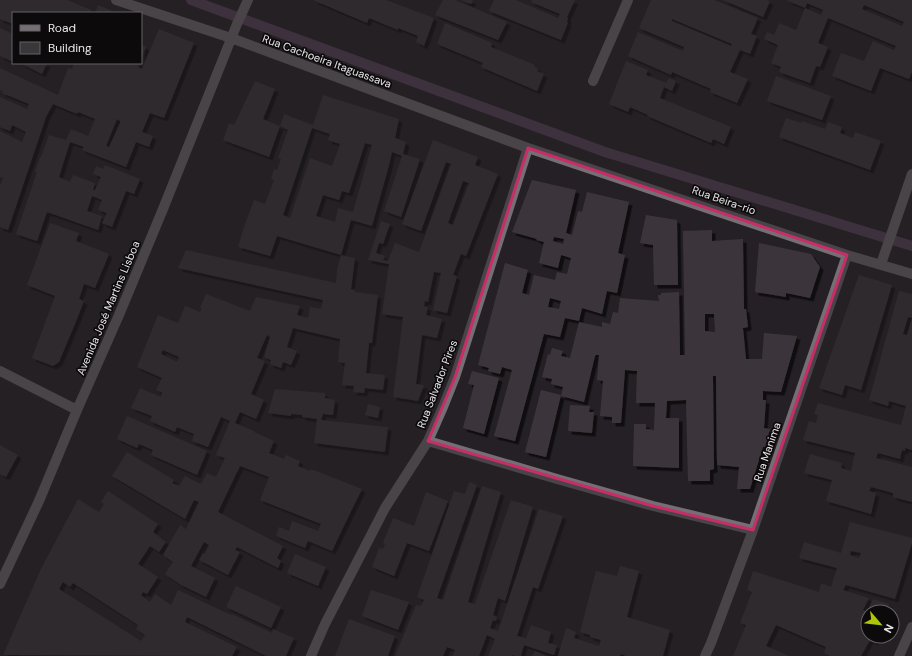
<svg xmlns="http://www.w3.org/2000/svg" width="912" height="656" font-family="'DM Sans',sans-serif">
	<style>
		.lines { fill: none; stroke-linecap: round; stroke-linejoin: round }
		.stream { stroke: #5c455c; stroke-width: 10 }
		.building { fill: #3b363a; fill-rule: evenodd; filter: url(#shadow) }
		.minor { stroke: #756f74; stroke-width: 10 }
		.marked { fill: none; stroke: #c62d69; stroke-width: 3; stroke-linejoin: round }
		.labels { text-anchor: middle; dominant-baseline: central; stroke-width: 3.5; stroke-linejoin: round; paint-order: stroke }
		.street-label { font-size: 11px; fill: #e9e6e9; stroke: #0d0a0c }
	</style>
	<defs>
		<filter id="shadow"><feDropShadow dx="3.5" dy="3.5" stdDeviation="0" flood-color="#0009"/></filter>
	</defs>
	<rect width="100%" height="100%" fill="#252025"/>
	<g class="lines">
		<path class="stream" d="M191 0 605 152 912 246"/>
	</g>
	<path class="building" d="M0 0H67L91 10 90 13H13V24L0 19Z
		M313 0H386L434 18 424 46 416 42 418 36 398 28V30L369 18 367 23Z
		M443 0H455L507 22 498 40 435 15Z
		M461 0H473L471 4Z
		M494 0H516L558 18 560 14 531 2 532 0H575L567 17 568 18 567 22 568 23 561 40 489 11Z
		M651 0H714L758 18 751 34 757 36 750 54 740 50 730 72 748 79 737 103 710 92 711 89 672 72 671 75 628 56 638 32 683 51 684 47 639 28ZM672 19 732 44 731 46 672 21Z
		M723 0H767L770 1 763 17Z
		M786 0H912V72L909 79 880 68 871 91 832 76 841 53 864 61 873 41 894 50 896 46 828 18 818 43 828 47 820 67 816 66 810 83 779 72 781 67 771 63 778 45 764 39 767 32 774 35 779 23 796 30 805 8 821 15 823 10 807 3 805 8ZM864 5 904 22 902 26 862 9Z
		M98 5 117 13H95Z
		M445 23 492 43 491 47 535 65 534 67 538 68 537 71 544 74 537 91 481 67 483 63 437 44Z
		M0 28 13 34V58L11 61 0 56Z
		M159 29 194 43 164 118 150 113 142 132 153 136 149 147 136 142 126 167 82 150 84 147 70 142 59 177 70 182 73 175 95 183 93 190H95L101 177 93 174 96 166 103 169 105 165 140 179 134 194 126 191 112 227 102 223 107 213 98 210 102 200 92 196 87 211 102 216 98 230 47 212 37 241 16 234 37 172H35L40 157H41L49 135 66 140 71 129 88 136 95 119 78 112 77 114 53 104 46 117 41 132 8 230 0 227V186L3 178 0 177V131L22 142 26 132 12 125 10 131 0 127V97L27 109 29 104 2 93 3 91 0 90V68L58 95 68 68 72 69 74 63H140L138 67 142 69ZM117 119 120 121V123L109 147 106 146Z
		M141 45 146 47 141 60Z
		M626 61 648 70 646 75 666 83 669 78 676 81 672 91 664 87 660 98 731 127 724 144 713 139 711 143 647 116 648 115 630 107 628 112 609 104Z
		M20 63H47L42 74Z
		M776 76 831 96 822 120 767 101Z
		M255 81 275 89 263 119 280 126 269 157 223 140 229 123 234 125Z
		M323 95 399 119 395 138 406 142 403 154 420 159 401 217 384 211 402 156 392 152 388 169 372 226 351 220 341 255 277 236 270 256 238 247 244 227 254 200 265 204 274 180 271 179 274 169 277 170 281 159 278 158 288 130 280 126 284 114 313 125ZM312 128 330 134 328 140 340 144 332 166 310 158 290 218 283 215ZM365 143 372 145 353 212 338 208 335 222 316 216 323 195 339 200 342 191 349 193Z
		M786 118 801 123 802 121 825 129 828 122 842 127 840 133 853 138 855 132 881 141 870 170 779 137Z
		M433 140 478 157 475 165 498 174 466 256 461 254 453 275 457 276 447 313 433 310 441 273 434 272 428 302 425 301 424 306 428 307 426 315 442 319 437 338 422 335 416 384 424 385 418 401 393 397 403 317 382 314 389 264 368 260 381 221 390 224 383 244 379 243 376 253 385 256 383 260 388 261 395 243 419 252 451 164 446 162 421 231 402 224ZM463 181 469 183 453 225 448 223Z
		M532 180 576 190 566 233 572 235 578 211 582 212 587 192 629 202 618 253 625 255 617 293 607 291 602 314 582 308 579 321 565 318 560 337 544 334 515 441 494 436 512 370 502 367 500 374 488 371 489 368 478 365 505 263 528 270 522 293 529 295 534 275 555 280 557 272 567 274 571 258 561 255 558 268 539 263 544 242 536 240 537 239 512 232ZM554 237 564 239 563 244 553 241ZM550 298 561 301 559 309 548 307Z
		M646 215 677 220 678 285H654L653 245 640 243Z
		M50 223 79 233 76 241 109 254 95 288 84 284 79 299 84 301 77 319 59 362 53 366 32 358 55 296 27 285Z
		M712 230V241L743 239 744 309H746L748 327 743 328 746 359H762L764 333 797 336 781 392 763 391V400H766L764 428 770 429 765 447H763L750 489H737L739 467 717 465 716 376H713L714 469 710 470V481H688L686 400 667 401 666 418H679V468L633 466 634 424H646V429L654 430 655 403H636L637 371 625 370 621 423H612V417L600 416 603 381 597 380 599 355H596L595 356 584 402 561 396 563 387 551 384 552 379 542 377 548 354 550 355 552 348 563 351 561 356 570 358 579 322 602 327V322L610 324 613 312 618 313 620 298 659 301 658 295H661V293L679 292 680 355H685L683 231ZM705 314H714L715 332 705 331Z
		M759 243 811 254 820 267 810 298 786 293V297L755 292Z
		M186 250 336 283 337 270 341 255 355 258 351 289 355 290V292L378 295 372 343H369L366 373 385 375 383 390 365 388 364 393 353 392 354 386 342 385 345 363 338 362 340 339 293 328 287 347 297 351 291 365 283 362 281 368 270 364 271 360 264 357 270 337 267 335 257 358 265 361 251 394 264 400 256 419 240 412 235 423 254 431V432L274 441 269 453 284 459 286 455 300 461 298 466 310 471 311 469 362 489 341 532 332 551 308 541 305 548 276 536 279 527 289 531 292 521 318 531 321 524 260 500 269 477 240 466 218 512 283 546 277 558 281 561 278 568 237 547 235 550 240 552 228 575 199 560 203 553 205 554 209 545 204 542 191 566 215 578 206 597 181 585 165 574 173 562 163 555 180 525 186 529 199 502 194 500 185 519 112 476 127 452 174 480 172 483 179 486 185 476 201 484 207 473 216 477 225 458 216 455 230 421 221 417 208 447 192 441 194 434 177 427 175 432 150 421 152 416 131 408 140 388 161 397 162 392 156 390 162 378 137 367 158 315 178 323 185 306 200 312 202 308H200L206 294 250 311 256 297 300 306 297 315 308 318 310 307 321 309 323 300 178 268ZM163 350 179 357 177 362 161 354Z
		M859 275 892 285 861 390 845 385 842 395 819 388Z
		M899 291 912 294V318L908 317 903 334 907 335 912 319V450L905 448V451L902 450 900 459 878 453 876 458 912 467V502L893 497V493L871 487 869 491 876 493 871 514 826 501 832 480 804 473 810 454 842 463 841 468 851 471 855 453 803 440 809 421 816 423 818 415 814 414 818 403 901 425 906 406 889 401 888 406 869 400Z
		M472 371 499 378 484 434 463 428 474 385 468 384Z
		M275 389 325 393V398L335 400 333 415 323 414 321 420 388 427 385 452 314 443 317 419 302 417V415L291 414V416L268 413Z
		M541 390 561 395 546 457 525 452Z
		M368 404 380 407 378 418 365 415Z
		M570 405 590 406 589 412H594L592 433 568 431Z
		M127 416 207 451 197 475 151 455 153 450 139 444 137 448 117 439Z
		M0 445 18 455 6 477 0 474Z
		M469 482 477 485 437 598 443 600 482 486 501 492 468 602 475 604 511 500 533 507 505 601 498 598 493 615 497 617 496 621 493 620 490 628 498 631 539 509 563 516 538 589 533 587 517 636 526 638 531 625 551 632 548 643 557 645 554 655 524 645 521 656H515L512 655V656H488L495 639 487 635 479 656H452L455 650 447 647 443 656H395L416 605 421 606 424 600 417 597 454 491 465 494Z
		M108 491 158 524 153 532 166 542 159 552 150 546 138 564 158 577 147 594 143 592 141 595 150 602 155 594 171 605 178 590 231 615 232 614 272 633 273 629 294 638 286 656H266L187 617 185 622 237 647 232 656 3 655 41 569 78 499 99 512 104 504 101 502ZM63 582 70 587 73 583 138 625 136 629 145 635 141 641 59 589Z
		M426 492 448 501 429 551 407 543 394 576 372 567 379 548 383 549 385 544 383 543 393 518 414 526Z
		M850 522 912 538V543L895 599 846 585 843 590 869 598 863 610 867 612 873 599 889 604 886 612H868V636H877L875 642 870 640 861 656H830L824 653 826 647 776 625 766 646 789 656H733L746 625 740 623 752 592 747 590 753 571 819 592 821 583 831 587 837 568 799 558 804 542 841 553ZM851 551 861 553 859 558 850 555Z
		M295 554 326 567 318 586 287 573Z
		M620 566 639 571 627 617 670 630 663 656H626L621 654 620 656H558L566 628 576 632 574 638 599 646 601 640 590 637V635L580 632 596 571 617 576Z
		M236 586 281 607 271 628 226 607Z
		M371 590 409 602 398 630 362 616Z
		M349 619 395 636 388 656H335Z
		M535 651 546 656H532Z"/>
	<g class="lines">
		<path class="minor" d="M116 0 231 38 528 148 847 255 912 274
			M593 81 628 0
			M881 264 912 174
			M0 371 77 410
			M428 441 557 479 653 506 753 530
			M0 584 39 501 77 410 119 315 163 209 237 24 248 0
			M311 656 325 624 385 508 428 441 443 407 455 377 528 148
			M705 656 711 643 753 530 847 255
			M899 656 912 627"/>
	</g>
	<path d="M0 0H912V656H0ZM528 148 847 255 753 530 653 506 428 441 455 377Z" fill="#252025" fill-opacity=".55" fill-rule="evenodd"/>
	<path class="marked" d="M528 148 847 255 753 530 653 506 428 441 455 377Z"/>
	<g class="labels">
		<g class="street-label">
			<text transform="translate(327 61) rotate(20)">Rua Cachoeira Itaguassava</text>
			<text transform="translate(724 200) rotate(19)">Rua Beira-rio</text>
			<text transform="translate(108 308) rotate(-67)">Avenida José Martins Lisboa</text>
			<text transform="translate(437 384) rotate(-69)">Rua Salvador Pires</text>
			<text transform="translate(767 452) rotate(-71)">Rua Manima</text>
		</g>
	</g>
	<rect x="12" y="12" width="130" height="52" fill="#0d0a0c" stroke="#656264"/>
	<rect x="20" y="25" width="20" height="6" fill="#756f74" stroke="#656264"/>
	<text x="48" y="32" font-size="12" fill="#e9e6e9">Road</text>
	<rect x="20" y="42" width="20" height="12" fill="#3b363a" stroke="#656264"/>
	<text x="48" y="52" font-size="12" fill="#e9e6e9">Building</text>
	<g transform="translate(880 624) rotate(118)"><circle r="19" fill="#0d0a0c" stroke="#656264"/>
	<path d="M0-3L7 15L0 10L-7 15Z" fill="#afc508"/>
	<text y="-6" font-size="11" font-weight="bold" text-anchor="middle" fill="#e9e6e9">N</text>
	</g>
</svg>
